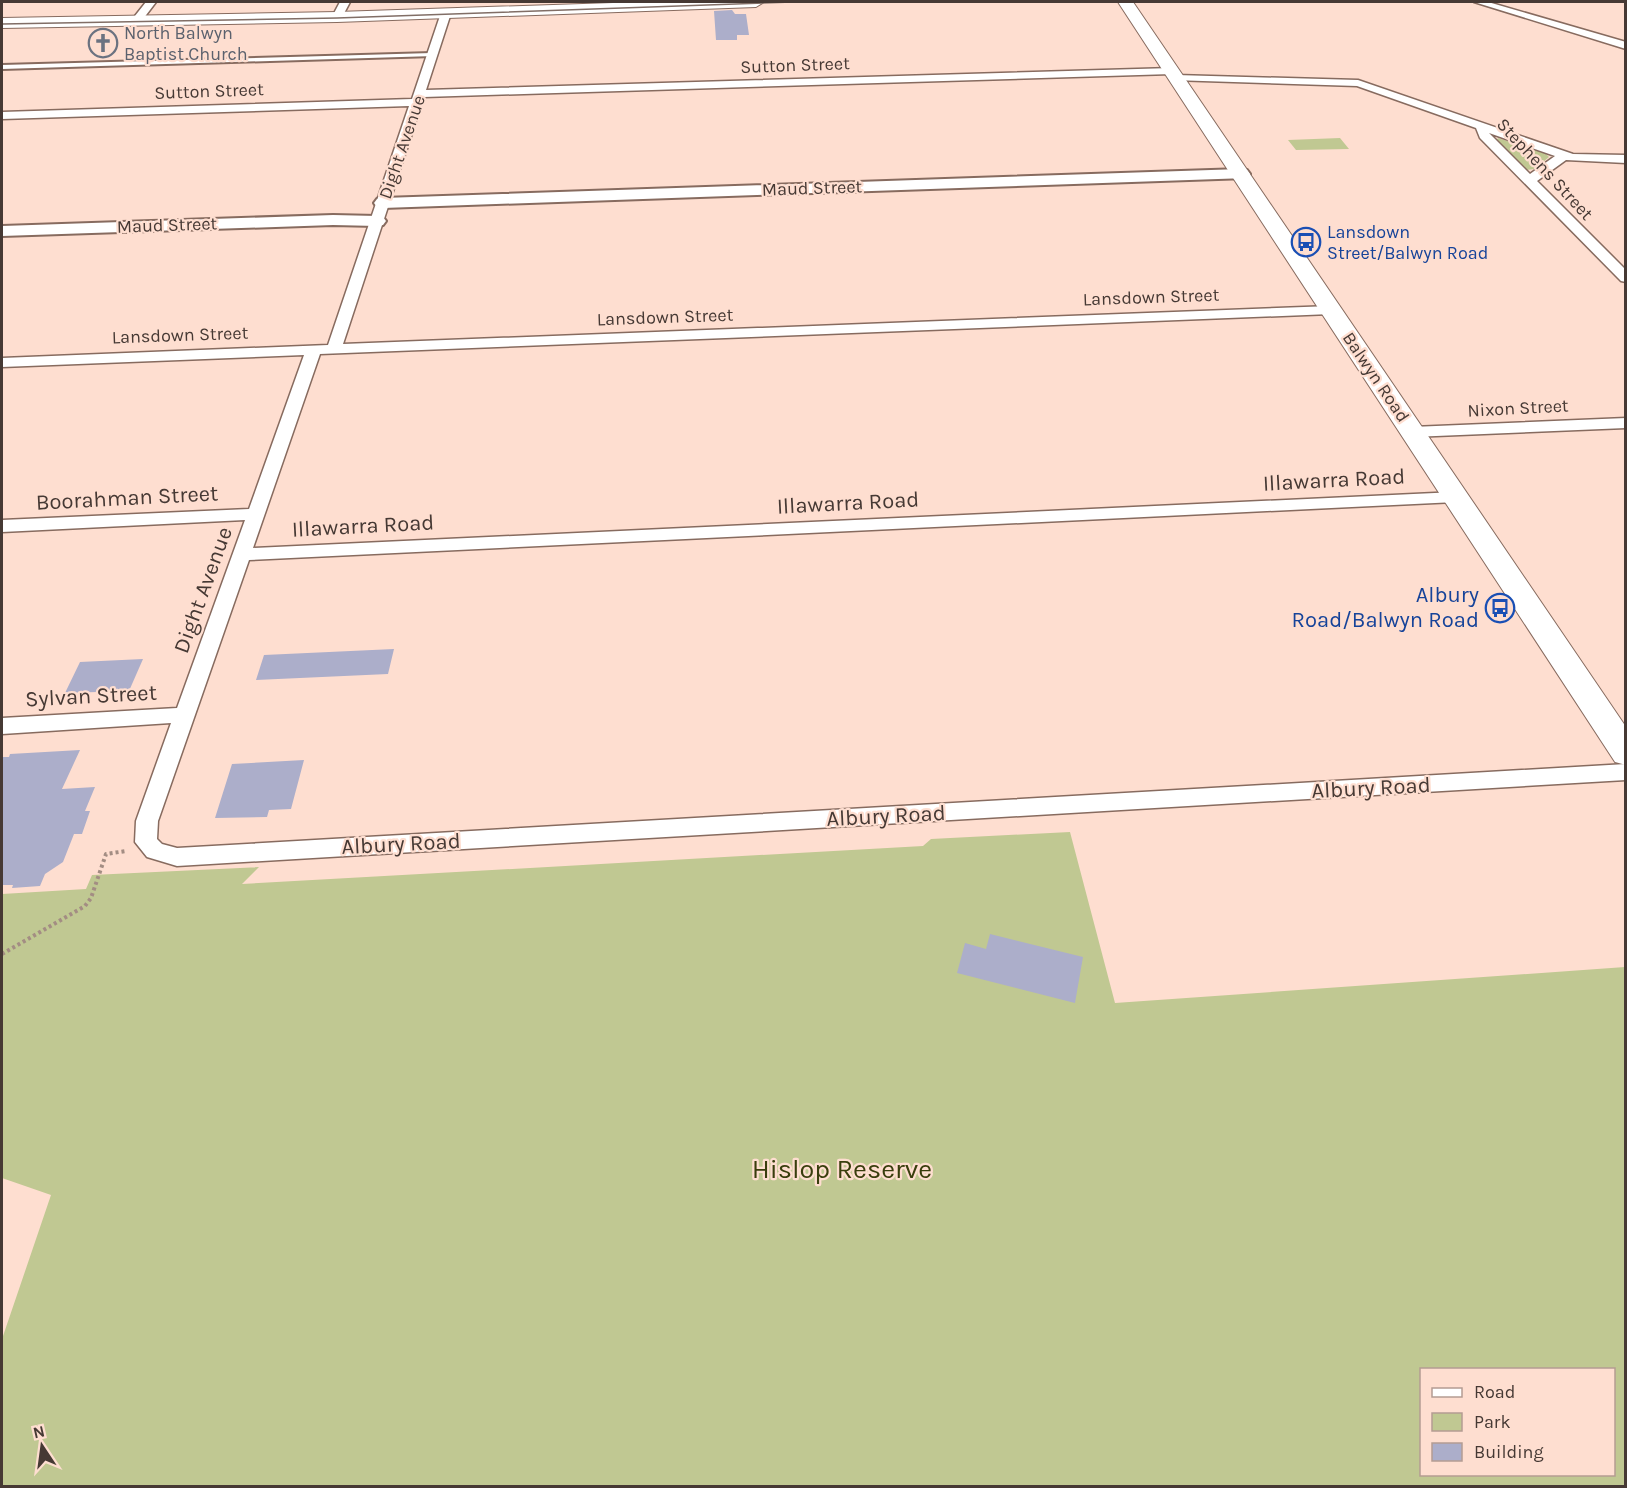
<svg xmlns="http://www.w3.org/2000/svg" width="1627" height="1488" font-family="Karla,sans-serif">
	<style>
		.green { fill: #c0c892; fill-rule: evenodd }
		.building { fill: #acaeca }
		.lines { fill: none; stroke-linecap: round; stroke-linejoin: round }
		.lane-casing { stroke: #876b5f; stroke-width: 4 }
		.street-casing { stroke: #876b5f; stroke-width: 3 }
		.secondary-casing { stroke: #876b5f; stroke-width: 4 }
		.primary-casing { stroke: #876b5f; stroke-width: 2 }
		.path { stroke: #a38d83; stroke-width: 4; stroke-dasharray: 3 3; stroke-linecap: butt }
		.lane { fill: #fff; fill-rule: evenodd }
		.street { fill: #fff; fill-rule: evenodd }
		.secondary { fill: #fff; fill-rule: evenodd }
		.primary { fill: #fff; fill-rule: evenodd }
		.tram { stroke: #816e66; stroke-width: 1.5 }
		.labels { text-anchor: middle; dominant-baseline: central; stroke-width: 4.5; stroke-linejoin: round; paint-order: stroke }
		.far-worship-label { font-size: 18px; fill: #5b616d; stroke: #feded0; text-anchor: start }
		.far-street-label { font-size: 18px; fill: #463934; stroke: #feded0 }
		.far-transit-label { font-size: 18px; fill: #164399; stroke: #feded0; text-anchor: start }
		.street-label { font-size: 22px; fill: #463934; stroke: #feded0 }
		.transit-label { font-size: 22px; fill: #164399; stroke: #feded0; text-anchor: end }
		.near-park-label { font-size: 27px; fill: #393e0d; stroke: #feded0 }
	</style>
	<rect width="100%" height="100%" fill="#feded0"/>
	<path class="green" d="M1340 138 1349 149 1296 150 1288 140Z
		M1498 138 1545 153 1549 157 1535 169 1526 170 1496 141Z
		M1070 832 1115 1003 1625 967V1486H2V1339L51 1195 2 1178V894L86 889 92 875 259 867 242 884 923 846 931 839ZM1422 1370H1614V1474H1422Z"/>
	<path class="building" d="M732 10 735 14H746L749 35H737V40H716L714 11Z
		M394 649 388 674 256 680 264 655Z
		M143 659 129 691 65 693 80 662Z
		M80 750 62 789 95 787 85 811H90L82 834H74L63 862 45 874 40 886 12 888 13 885H2V757H9L10 754Z
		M304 760 291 809 269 810 267 817 215 818 232 764Z
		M990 934 1083 957 1075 1003 957 973 965 943 986 949Z"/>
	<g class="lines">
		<g class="lane-casing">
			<path id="lane" d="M432 53 434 56 2 69V65Z"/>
		</g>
		<g class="street-casing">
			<path id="street" d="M146 2H156L140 23H132L131 21Z
				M340 2H350L341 19H333L332 17Z
				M1474 2H1488L1626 42V49Z
				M446 10 451 13 426 90 1172 68 1178 71 1172 74 424 97 343 344 1331 306 1338 310 1331 314 320 354 253 548 1456 492 1462 493 1465 497 1462 501 1456 502 249 560 158 821 157 839 162 844 177 848 1626 764V780L177 866 147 857 135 842 136 821 171 723 2 734V718L177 708 245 520 2 532V520L249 509 304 355 2 367V358L328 345 409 106 2 119V112L412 99 441 13Z
				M1176 75 1358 80 1573 154 1626 155V163L1566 160 1537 181 1626 270V282L1621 281 1480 138 1476 128 1357 86 1172 80V76ZM1489 133 1555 156 1530 174Z
				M1626 418V428L1412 437 1404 432 1412 427Z"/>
		</g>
		<g class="secondary-casing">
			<path id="secondary" d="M1241 169 1247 170 1250 174 1247 178 383 208 377 207 374 203 377 199 383 198Z
				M333 215 377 216 383 217 386 221 383 225 377 226 333 225 2 236V226Z"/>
		</g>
		<g class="primary-casing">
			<path id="primary" d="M643 2H764L756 7 337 22 2 28V18L337 12Z
				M1118 2H1133L1626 727V765L1615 762Z"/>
		</g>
		<path class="path" d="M2 954 85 906 91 898 106 854 126 851"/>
		<use href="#lane" class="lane"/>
		<use href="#street" class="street"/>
		<use href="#secondary" class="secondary"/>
		<use href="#primary" class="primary"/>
		<path class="tram" d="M2 24 337 18 793 2"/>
	</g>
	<defs>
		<g id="church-ring" transform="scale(1.5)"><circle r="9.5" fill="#feded0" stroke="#6b7280" stroke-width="1.5"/><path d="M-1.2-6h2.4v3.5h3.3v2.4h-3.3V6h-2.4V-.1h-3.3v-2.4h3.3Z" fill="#6b7280"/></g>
		<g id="bus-ring" transform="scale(1.5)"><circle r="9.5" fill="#feded0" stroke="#1a4fb4" stroke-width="1.5"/><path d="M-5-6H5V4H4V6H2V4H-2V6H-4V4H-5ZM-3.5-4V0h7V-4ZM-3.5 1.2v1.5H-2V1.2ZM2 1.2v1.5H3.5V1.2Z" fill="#1a4fb4"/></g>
	</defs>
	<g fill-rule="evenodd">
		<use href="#church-ring" x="103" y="43"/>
		<use href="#bus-ring" x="1306" y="242"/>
		<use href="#bus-ring" x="1500" y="608"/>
	</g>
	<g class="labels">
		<g class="far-worship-label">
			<text x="124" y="33">North Balwyn<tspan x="124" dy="21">Baptist Church</tspan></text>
		</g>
		<g class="far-street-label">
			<text transform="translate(795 65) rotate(-2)">Sutton Street</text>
			<text transform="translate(209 91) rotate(-2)">Sutton Street</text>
			<text transform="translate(402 147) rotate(-71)">Dight Avenue</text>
			<text transform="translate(1545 169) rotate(47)">Stephens Street</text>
			<text transform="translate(812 188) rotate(-2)">Maud Street</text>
			<text transform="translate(167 225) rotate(-2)">Maud Street</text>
			<text transform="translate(1151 297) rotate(-2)">Lansdown Street</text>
			<text transform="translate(665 317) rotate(-2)">Lansdown Street</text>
			<text transform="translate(180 335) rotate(-2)">Lansdown Street</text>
			<text transform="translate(1376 377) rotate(56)">Balwyn Road</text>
			<text transform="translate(1518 408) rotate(-3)">Nixon Street</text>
		</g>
		<g class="far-transit-label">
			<text x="1327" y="232">Lansdown<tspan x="1327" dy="21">Street/Balwyn Road</tspan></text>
		</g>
		<g class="street-label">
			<text transform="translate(1334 480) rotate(-3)">Illawarra Road</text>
			<text transform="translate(127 498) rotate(-3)">Boorahman Street</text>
			<text transform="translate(848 503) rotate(-3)">Illawarra Road</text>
			<text transform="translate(363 526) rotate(-3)">Illawarra Road</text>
			<text transform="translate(203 590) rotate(-70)">Dight Avenue</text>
			<text transform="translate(91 696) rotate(-3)">Sylvan Street</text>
			<text transform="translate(1371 788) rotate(-3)">Albury Road</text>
			<text transform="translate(886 816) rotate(-3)">Albury Road</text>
			<text transform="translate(401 844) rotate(-3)">Albury Road</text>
		</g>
		<g class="transit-label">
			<text x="1479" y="595">Albury<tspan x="1479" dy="25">Road/Balwyn Road</tspan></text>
		</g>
		<g class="near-park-label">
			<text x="842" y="1169">Hislop Reserve</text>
		</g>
	</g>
	<rect width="1627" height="1488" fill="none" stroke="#463934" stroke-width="6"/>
	<rect x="1420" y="1368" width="195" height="108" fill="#feded0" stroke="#b49c92" stroke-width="1.5"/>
	<rect x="1432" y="1388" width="30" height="9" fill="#ffffff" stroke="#b49c92" stroke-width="1.5"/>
	<text x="1474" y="1398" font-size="18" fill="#463934">Road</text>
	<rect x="1432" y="1413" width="30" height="18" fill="#c0c892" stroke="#b49c92" stroke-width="1.5"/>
	<text x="1474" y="1428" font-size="18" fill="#463934">Park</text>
	<rect x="1432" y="1443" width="30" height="18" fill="#acaeca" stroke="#b49c92" stroke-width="1.5"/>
	<text x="1474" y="1458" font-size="18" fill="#463934">Building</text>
	<g transform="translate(42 1446) rotate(347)" stroke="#feded0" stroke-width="4.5" paint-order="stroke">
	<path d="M0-4.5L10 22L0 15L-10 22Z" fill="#463934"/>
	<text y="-9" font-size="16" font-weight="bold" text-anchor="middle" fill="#463934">N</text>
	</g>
</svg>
